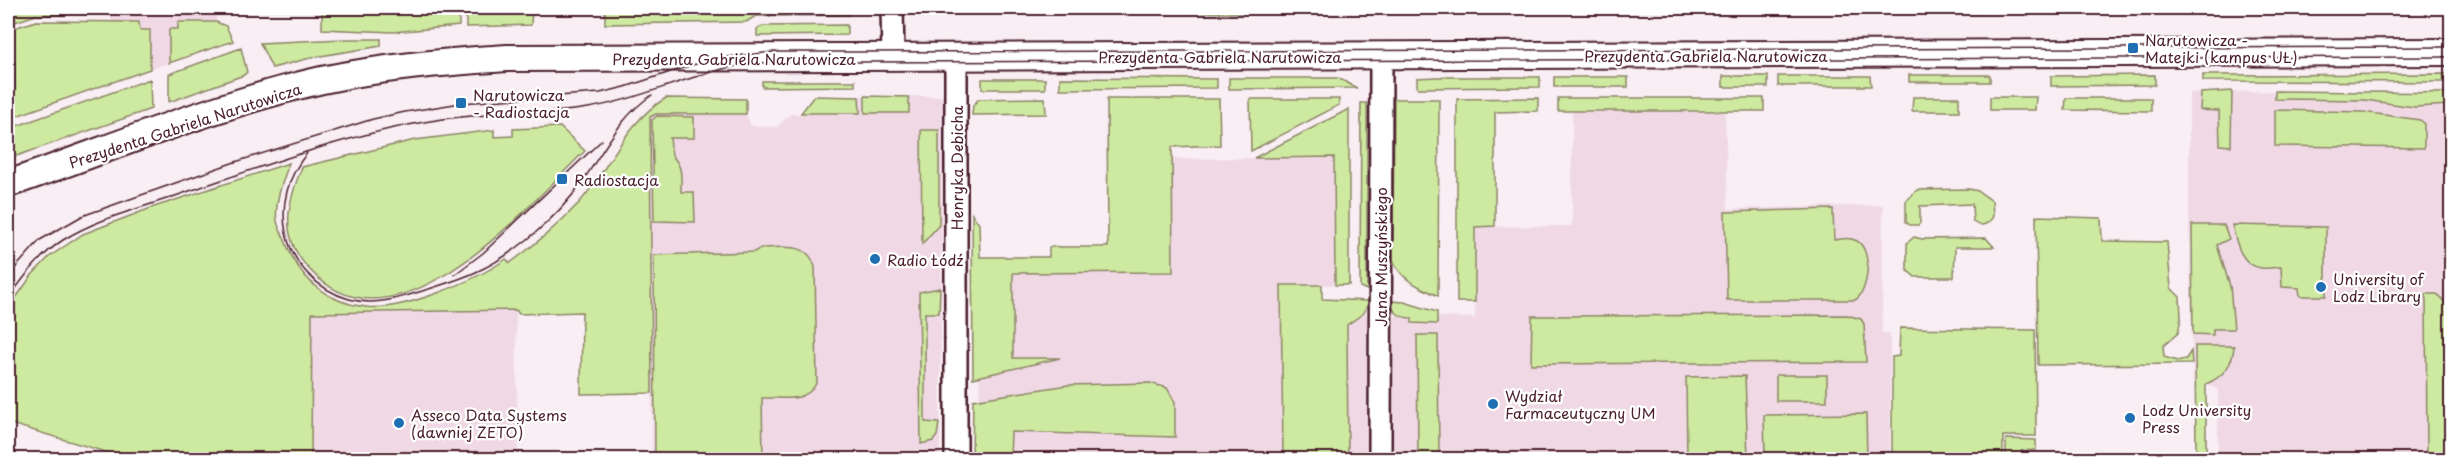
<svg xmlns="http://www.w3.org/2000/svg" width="2459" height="467" font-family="'Playpen Sans',sans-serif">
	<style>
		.built { fill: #f0d9e5 }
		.green { fill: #ceeaa0; stroke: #8c8466; stroke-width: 1.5 }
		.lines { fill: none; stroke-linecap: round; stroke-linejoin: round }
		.minor-casing { stroke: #4a1f2b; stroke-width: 26 }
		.tertiary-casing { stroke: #4a1f2b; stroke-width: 30 }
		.minor { stroke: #fff; stroke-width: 21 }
		.tertiary { stroke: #fff; stroke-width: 26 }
		.tram { stroke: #4a1f2b; stroke-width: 1.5 }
		.poi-dot { fill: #1f6fb2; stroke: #fff; stroke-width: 2 }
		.labels { text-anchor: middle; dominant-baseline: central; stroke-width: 4.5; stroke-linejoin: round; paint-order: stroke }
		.poi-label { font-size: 15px; fill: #4a1f2b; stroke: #fff; text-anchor: start }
		.street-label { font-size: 15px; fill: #4a1f2b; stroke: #fff }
	</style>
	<rect width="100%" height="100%" fill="#f8eef3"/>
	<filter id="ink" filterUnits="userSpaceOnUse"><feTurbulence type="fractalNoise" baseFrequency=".0167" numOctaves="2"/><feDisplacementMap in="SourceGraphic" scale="12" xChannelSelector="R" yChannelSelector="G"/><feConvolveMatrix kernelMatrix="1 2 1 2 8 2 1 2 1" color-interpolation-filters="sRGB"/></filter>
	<g filter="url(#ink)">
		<path class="built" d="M111 8H216V21L226 26 233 41 115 81 111 56Z
			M2275 91 2451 93V459H2218V390L2206 383H2193L2189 218V93Z
			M814 96H943L940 459H652L650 117 656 114H746L751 126 777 127 790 114H801Z
			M1572 111 1725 112 1728 209 1883 205 1882 333H1890V459L979 460 980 257 1110 255V160L1334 157 1335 285H1315L1317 313 1475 318V227L1572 226Z
			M516 310 518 459H311V313Z"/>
		<path class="green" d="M15 8H57L66 15H36L15 22Z
			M322 8H459V26L393 32 322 29Z
			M466 8H562H532L531 25 466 27Z
			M605 8H849V15L756 16 746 22 605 24Z
			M1163 8H1243V13L1163 12Z
			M1898 8H1981V13H1898Z
			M36 21 139 22 140 30H150V69L8 119V90H15L14 28Z
			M178 22H216L226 26 233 41 169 63V29H178Z
			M847 25V35L757 36V29L763 26Z
			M344 39H381V46L314 57 272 68 260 43Z
			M241 48 247 72 244 75 169 102V74Z
			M2451 74V82L2203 81V75Z
			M1909 75H1990V82H1909Z
			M2155 75V85L2051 86V76Z
			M1723 76H1768V87H1723Z
			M1778 76H1870L1871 86H1778Z
			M1436 77H1540V87L1417 88V78Z
			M1554 77H1628V87H1554Z
			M1060 78 1217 79V88L1060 89Z
			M1229 78H1338L1357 88 1229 89Z
			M150 79 151 109 8 159V129Z
			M982 79H1045V89H982Z
			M762 81H855V86L762 87Z
			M2232 91 2231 146 2220 145 2219 111 2200 110 2201 93Z
			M2275 91 2451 93V105L2414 107 2365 100 2275 99Z
			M814 96 859 97 860 113H801Z
			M865 96 909 97V113H865Z
			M1913 97H1959V111H1912Z
			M1990 97H2036L2035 110H1990Z
			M666 98 746 99V114H656L650 117 652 393 581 394 582 312 519 314 516 310 312 313 311 459H129L8 423V309L32 275 49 257 83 234 151 208 289 163C283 181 274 202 277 221 278 227 282 233 284 238 298 277 323 302 366 307 401 312 477 280 506 259L510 263C535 245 558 225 579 203 610 168 625 122 666 98Z
			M1045 98 1046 114 972 115 973 105 979 99Z
			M1538 98V111L1495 112V226L1475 227V302H1457V99Z
			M1558 98H1764V111H1558Z
			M2066 98H2151V111L2065 110Z
			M1107 99H1219L1220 145 1172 147 1173 272 1013 273V358H1060L973 378 972 214 979 224 980 257H1049V247H1108Z
			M1250 99H1339V105L1251 151Z
			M1394 99H1439L1438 296C1421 287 1399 280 1393 259Z
			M1361 103H1367V290L1360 287Z
			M1349 109V285H1335L1334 157 1254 158Z
			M2275 110 2363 112 2420 120 2424 123V148L2275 146Z
			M657 116 694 117V138H670L672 156C683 166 681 177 681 192H694L695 222 654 221 652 120Z
			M560 127 585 151C525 208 396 364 309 269 279 237 287 204 302 167L415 140 494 130V137L513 136V129Z
			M921 130H939V225L922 244Z
			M1969 189 1978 191 1992 201 1993 216C1990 224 1981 228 1973 222L1972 204 1920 206V223L1918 225H1910L1906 222V201L1917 190Z
			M1833 209 1834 240C1842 239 1850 237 1857 241 1873 250 1869 292 1855 300H1727L1725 212Z
			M2036 216 2101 218 2102 241 2167 242 2171 288 2180 297 2181 318 2178 333 2163 346 2164 357 2177 361 2186 359 2191 351 2192 364 2038 365Z
			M2192 225H2224L2229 239 2217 245 2230 286 2234 329H2213V335L2193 334Z
			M2232 225 2326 227V296H2300L2299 288 2282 287 2281 267C2274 267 2267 269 2261 268 2240 265 2236 241 2232 225Z
			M1914 237 1922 239 1986 238 1994 247H1955L1954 277H1915L1907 270V243Z
			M761 248C784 248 808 241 815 267L817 382C806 404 784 397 762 398L763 459H655L654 255 754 252Z
			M1281 285H1322V299L1369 301 1364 313 1347 325 1348 459H1283Z
			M940 288 939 313H925V422L939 423 937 436 933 441 921 444 919 292Z
			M2426 294H2437L2451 309V459H2427Z
			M1391 301 1404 302 1437 312V324L1412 323V318C1401 318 1392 313 1391 301Z
			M1847 315 1861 319 1864 324 1866 362 1531 364 1532 316Z
			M1900 328 2035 330 2036 436H2003V459H1892V357L1899 356Z
			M1417 335H1438L1439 459H1418Z
			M2195 346H2234C2233 365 2223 377 2206 384V459H2170V452H2196Z
			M1776 375H1827V401H1776Z
			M1745 376 1748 458 1687 459 1686 377Z
			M1150 383 1167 388 1175 402V437L1011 432 1010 459H972L973 400 1068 385Z
			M1866 414 1867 459 1765 458 1764 415Z
			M2006 439 2036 440V450L2021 451V459H2006Z"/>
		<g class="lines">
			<g class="minor-casing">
				<path id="minor" d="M892 8 893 57
					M956 460V57
					M1380 460 1381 55"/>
			</g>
			<g class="tertiary-casing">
				<path id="tertiary" d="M8 184C110 149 216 104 322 80 383 67 445 62 507 58L2452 52"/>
			</g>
			<use href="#minor" class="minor"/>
			<use href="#tertiary" class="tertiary"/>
			<path class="tram" d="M307 153C288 176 280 204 286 233 293 265 318 290 349 299 376 307 403 297 429 289 444 284 461 279 476 272 514 255 558 217 582 182 604 151 619 117 652 95
				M454 275 483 253 602 140
				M8 276 40 240 82 216 232 163 373 119 405 112 461 103 600 93 625 87 692 65 727 57 774 52H854L2452 47
				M8 300C23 277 40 255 63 240 98 218 142 208 181 194 267 165 353 132 443 119 491 112 540 116 588 108 636 100 680 79 727 68 768 59 812 62 854 62L2452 57"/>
		</g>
	</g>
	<g class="poi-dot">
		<rect x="2127" y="42" width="12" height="12" rx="3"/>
		<rect x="455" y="97" width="12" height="12" rx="3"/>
		<rect x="556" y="173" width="12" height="12" rx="3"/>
		<circle cx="875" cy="259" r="6"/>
		<circle cx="2321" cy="287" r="6"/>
		<circle cx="1493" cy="404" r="6"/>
		<circle cx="2130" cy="418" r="6"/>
		<circle cx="399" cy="423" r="6"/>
	</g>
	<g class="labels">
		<g class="poi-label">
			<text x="2145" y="39">Narutowicza -<tspan x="2145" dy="17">Matejki (kampus UŁ)</tspan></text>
			<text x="473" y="94">Narutowicza<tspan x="473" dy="17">- Radiostacja</tspan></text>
			<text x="574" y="179">Radiostacja</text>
			<text x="887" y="259">Radio Łódź</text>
			<text x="2333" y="278">University of<tspan x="2333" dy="17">Lodz Library</tspan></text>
			<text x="1505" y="395">Wydział<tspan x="1505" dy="17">Farmaceutyczny UM</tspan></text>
			<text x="2142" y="409">Lodz University<tspan x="2142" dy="17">Press</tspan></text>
			<text x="411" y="414">Asseco Data Systems<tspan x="411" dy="17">(dawniej ZETO)</tspan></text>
		</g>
		<g class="street-label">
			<text x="1706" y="55">Prezydenta Gabriela Narutowicza</text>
			<text x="1220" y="56">Prezydenta Gabriela Narutowicza</text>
			<text x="734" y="58">Prezydenta Gabriela Narutowicza</text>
			<text transform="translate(185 125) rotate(-18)">Prezydenta Gabriela Narutowicza</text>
			<text transform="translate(956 168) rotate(-90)">Henryka Debicha</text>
			<text transform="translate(1380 257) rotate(-90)">Jana Muszyńskiego</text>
		</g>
	</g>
	<rect width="2459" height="467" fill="none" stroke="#fff" stroke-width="30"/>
	<rect x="15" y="15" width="2429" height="437" fill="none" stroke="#4a1f2b" stroke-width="2" filter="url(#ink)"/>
</svg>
